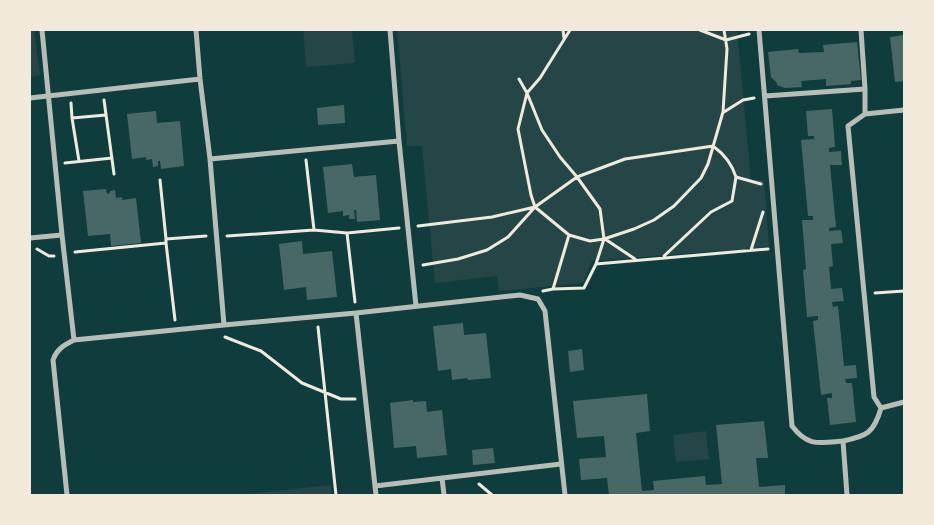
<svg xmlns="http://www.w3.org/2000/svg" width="934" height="525" font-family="'Space Grotesk',sans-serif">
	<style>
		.green { fill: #244646 }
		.building { fill: #486865 }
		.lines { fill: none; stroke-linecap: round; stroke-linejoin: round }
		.path { stroke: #f1e9da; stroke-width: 3 }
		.minor { stroke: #b8beb3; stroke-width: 5 }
	</style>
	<rect width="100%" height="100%" fill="#0f3d3e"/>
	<path class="green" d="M30 30H34L40 75 30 77Z
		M303 30H352L355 63 306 67Z
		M397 30H737L751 180H764L769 247 592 261 583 283 499 291 497 276 435 283 422 146H407Z
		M706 431 709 459 676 462 673 435Z
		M331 485 332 495H237Z"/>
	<path class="building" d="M904 35V81L895 82 890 37Z
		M857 42 861 80 851 81V84L826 86V79L801 81 802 87 785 88 777 85V83L771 77 768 52 798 49 799 53 824 52 823 45Z
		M344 105 345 123 318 125 317 108Z
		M832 109 835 147 829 148V152L841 151 842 165H830L836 227 829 228V231L841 230 843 243 831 244 833 266 829 267 831 289 842 288 844 301 832 302 833 307 838 306 844 366 856 365 857 378 845 379 846 383H852L856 422 830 425 827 398H832V393L821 395 813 321 818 320V316L807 317 803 270 806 269 802 220H813V216H808L801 140 814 139V136H808L806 111Z
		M156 111 157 123 180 121 184 166 161 169 160 161H158V166L153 167 152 159 146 160V157L132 159 127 114Z
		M352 164 354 177 376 175 380 220 357 222 356 210H354L355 219H349V215L343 216V211L328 213 323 167Z
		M106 189 107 194 110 193V191L115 190 116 198 122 197V200L136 198 141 243 111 246 110 234 88 236 83 191Z
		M302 241 303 254 332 251 337 297 307 300 306 287 284 290 279 244Z
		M463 323 464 335 486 333 491 378 468 380 467 378 452 380 451 369 438 371 433 326Z
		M582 349 584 370 570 372 568 351Z
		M647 394 650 431 636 433 642 491 654 490 653 481 705 476 706 485 722 484 716 425 764 421 768 458H756L759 487 785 485V495H609L607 478 581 480 579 459 606 457 604 436 577 438 573 401Z
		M413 400V402L426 401 427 412 442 410 447 455 417 458 416 446 394 448 390 403Z
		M493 448 495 463 473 465 472 450Z"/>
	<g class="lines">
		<path class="path" d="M563 30 564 38
			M700 30 726 40 749 34
			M519 79 527 93 542 130 560 157 577 177 600 209 604 239 596 264 584 288 553 289 543 291
			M104 100 114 174
			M71 103 72 118
			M724 112 743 100 754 98
			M306 160 314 230 347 233 355 302
			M79 161 72 118 106 115
			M65 163 112 158
			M160 180 166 239
			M418 226 492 217 535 207
			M347 233 399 228
			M569 235 590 241 604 239 634 229 654 220 674 206 701 178 708 164 723 112 727 49 724 30
			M227 236 314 230
			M605 239 635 259
			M166 243 175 320
			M37 249 49 256H54
			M751 250 763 212
			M75 252 166 243V239L206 236
			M664 256 711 212 732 201 736 177
			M596 264 768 249
			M423 265 458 259 487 250 508 237 535 207 577 177 625 159 713 146C724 154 732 164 736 177L761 184
			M553 289 569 235 535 207 531 195 518 129 527 93 540 78 570 30
			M875 293 904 291
			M318 327 336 495
			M225 337 261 351 302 383 341 399H355
			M479 484 492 495"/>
		<path class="minor" d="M42 30 62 235 74 340C64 345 57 349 53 360L67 495
			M196 30 200 79 210 159 224 325 356 313 520 295 538 299 545 311 565 495
			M390 30 399 141
			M759 30 792 426C808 447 819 443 843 441
			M861 30 865 89V114
			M765 96 865 89
			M30 98 200 79
			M210 159 399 141 416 306
			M30 238 62 235
			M356 313 375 486 561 464
			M74 340 224 325
			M881 408 874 397 848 126 865 114 904 110
			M442 478 444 495
			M375 486 376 495
			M847 495 843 441C867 436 874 433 881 408L904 402"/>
	</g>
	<rect width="934" height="525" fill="none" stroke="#f1e9da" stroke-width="62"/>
</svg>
